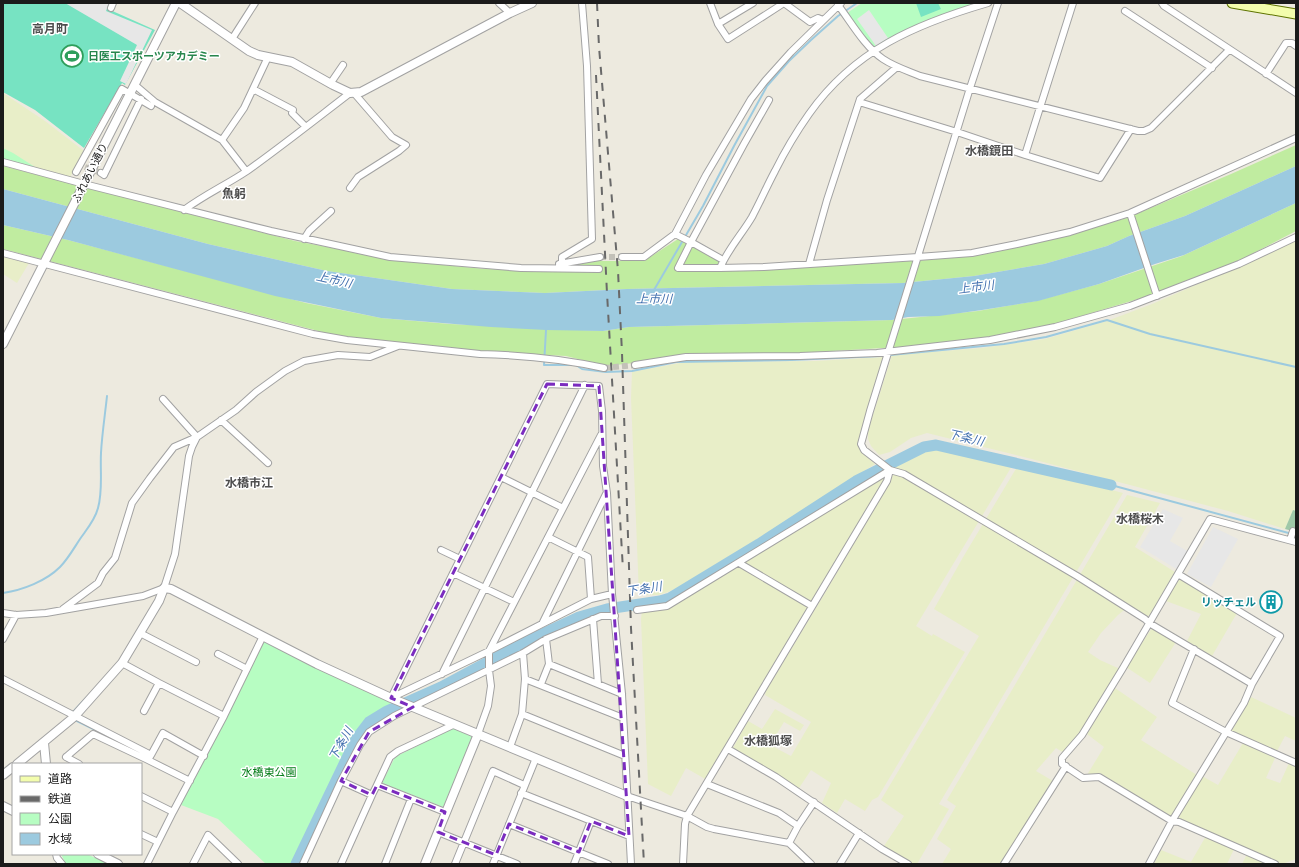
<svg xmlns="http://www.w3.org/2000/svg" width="1299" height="867" font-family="'DejaVu Sans','Noto Sans JP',sans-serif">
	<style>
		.farmland { fill: #e8eec8 }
		.grass { fill: #c0eca0 }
		.cemetery { fill: #9fc8a8 }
		.park { fill: #b7fdc2 }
		.pitch { fill: #77e3c2 }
		.parking { fill: #e7e7e7 }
		.water { fill: #9ccadf }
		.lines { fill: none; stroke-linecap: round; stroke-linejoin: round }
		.stream { stroke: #9ccadf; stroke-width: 2 }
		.river { stroke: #9ccadf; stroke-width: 11 }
		.minor-tunnel { stroke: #c3c1b8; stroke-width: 6; stroke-dasharray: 6 3; stroke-linecap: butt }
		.minor-casing { stroke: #a2a2a2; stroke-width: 8 }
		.tertiary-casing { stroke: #a2a2a2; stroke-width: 10 }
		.secondary-casing { stroke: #5e7300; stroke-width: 11 }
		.minor { stroke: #fff; stroke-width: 6 }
		.tertiary { stroke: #fff; stroke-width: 8 }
		.secondary { stroke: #f3fdad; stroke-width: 9 }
		.rail { stroke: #696969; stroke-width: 2; stroke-dasharray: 8 8; stroke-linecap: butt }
		.marked { fill: none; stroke: #7b2cbf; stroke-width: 3; stroke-dasharray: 8 5; stroke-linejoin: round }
		.labels { text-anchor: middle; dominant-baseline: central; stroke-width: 3; stroke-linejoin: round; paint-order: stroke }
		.leisure-label { font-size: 11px; font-weight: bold; fill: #27864d; stroke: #fff; text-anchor: start }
		.street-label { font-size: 11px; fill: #1b1b1b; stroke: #fff }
		.culture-label { font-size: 11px; font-weight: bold; fill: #0d838f; stroke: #fff; text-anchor: end }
		.park-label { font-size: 11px; fill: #047d18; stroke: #fff }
		.neighbourhood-label { font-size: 12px; font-weight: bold; fill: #4e4e4e; stroke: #fff }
		.water-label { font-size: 12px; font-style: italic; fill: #4270af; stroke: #fff }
	</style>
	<rect width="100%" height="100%" fill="#edeadf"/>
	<path class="farmland" d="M3 93 45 121 84 151 70 177 37 168 3 148Z
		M1296 238V511L1293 510 1285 529 1228 511 1028 458 927 433 911 438 890 452 879 455 871 446 868 439V431L892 355 982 348 1045 339 1107 321 1152 304 1272 252Z
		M3 257 29 263 17 283 3 274Z
		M884 357 861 432 859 443 861 452 875 464 780 525 679 587 668 592 658 595H639L631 398 632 372 685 362 816 361Z
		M929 448H942L985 458 1012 466 916 626 932 636 933 634 965 652 878 797 872 800 865 811 845 799 837 813 822 803 831 783 811 770 799 788 733 748 748 721 762 729 775 709 804 725 800 731 784 722 770 745 791 756 811 722 765 695 766 691 825 593 891 480 896 467 900 463Z
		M1017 467 1036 470 1123 493 939 804 949 809 917 864H913L884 846 904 816 881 800 979 636 934 609 962 559Z
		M886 475 884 480 707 780 686 768 671 796 648 784 641 619 642 611 663 608Z
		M1127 495 1160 503 1135 547 1175 572 1150 615 1147 616 1129 606 1118 615 1101 633 1088 652 1100 660 1120 669 1081 733 1064 753 1056 748 1036 771 1053 781 1002 864H942L951 849 937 839 956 806 947 800Z
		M1178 578 1237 613 1212 656 1187 641 1201 614 1166 601Z
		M1152 628 1176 642 1150 683 1126 667Z
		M1115 688 1157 717 1141 740 1197 775 1172 817 1100 773 1087 775 1104 747 1087 734Z
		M1251 697 1296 718V741L1285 736 1276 753 1231 732Z
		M1243 743 1275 758 1266 778 1280 783 1289 763 1296 766V859L1282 864 1180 820 1179 816 1202 776 1218 785Z
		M1206 836 1234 849 1227 864H1154L1161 850 1191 862Z
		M1247 854 1268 864H1242Z"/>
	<path class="grass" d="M1296 145V166L1185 216 1129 236 1107 246 1044 264 974 276 903 283 627 289 545 293 452 289 327 271 208 244 3 189V166L295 241 402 261 485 269 547 271 593 261H644L678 239 727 264 787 268 928 260 988 253 1051 239 1127 218 1231 174Z
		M1296 203V231L1240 260 1148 296 1048 326 997 337 900 347 798 353H689L634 363 606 366 566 356 468 351 356 338 326 333 3 249V225L68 240 306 303 381 318 450 324 603 331 629 327 892 320 978 311 1036 301 1099 284 1182 256Z"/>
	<path class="cemetery" d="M1293 510 1296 511V532L1285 529Z"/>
	<path class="park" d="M862 3H978L874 48 847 13Z
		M3 148 13 153 35 167 3 159Z
		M263 636 391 702 387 711 369 722 356 739 296 864H266L218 819 181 805Z
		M453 728 473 737 443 807 382 783 395 757Z
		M61 854H87L108 864H66Z"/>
	<path class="pitch" d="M3 3H111L108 9 155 30 125 85 122 83 84 148 35 110 3 92Z
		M916 3H938L941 9 921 17Z"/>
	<path class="parking" d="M65 3H109L106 11 152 30 126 84 120 81 137 45Z
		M869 10 888 38 876 46 857 19Z
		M1163 509 1183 518 1170 541 1189 552 1178 570 1140 547Z
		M1213 527 1238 539 1211 587 1187 574Z"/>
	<path class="water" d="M1296 166V203L1184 255 1155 264 1099 284 1038 301 982 310 939 316 908 317 892 320 629 327 603 331 546 330 491 327 381 318 275 296 68 240 3 225V189L208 244 327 271 452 289 545 293 627 289 903 283 974 276 1044 264 1107 246 1129 236 1185 216Z"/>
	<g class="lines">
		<path class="stream" d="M654 290 703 206 734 146 767 86 789 61 811 40 838 16 857 3
			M546 330 544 365H576L582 369 606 372 632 371 676 362 791 360 880 356 1004 344 1046 337 1107 320 1150 334 1296 367
			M1111 485 1296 535
			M3 593C23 590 46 581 60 567 68 559 74 548 80 539 87 529 95 520 98 508 103 491 100 471 101 453 102 434 105 415 107 396
			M72 713 87 697
			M75 720 136 750"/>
		<path class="river" d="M296 864 356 739 369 722 387 711 441 687 523 643 579 617 607 609 660 601 670 598 759 544 856 481 924 447 936 445 1111 485"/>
		<path class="minor-tunnel" d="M85 167 101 173
			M600 257H622
			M604 368 635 365"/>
		<g class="minor-casing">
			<path id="minor" d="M499 3 510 13
				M710 3 718 24 728 39 784 3 810 22 818 18 823 20
				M988 3C916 24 854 50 809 114 797 131 785 151 775 171 767 186 760 202 752 217 742 234 728 249 720 268L764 267 918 257 972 253 1017 244 1070 232 1130 213 1296 138
				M998 3 970 88 870 411 861 444 864 450 890 470 904 474 1077 576 1145 619 1149 623 1252 684
				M1073 3 1025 155 1100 178 1131 129
				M1162 3 1164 6 1296 93
				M838 5C851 22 865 47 883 59 895 67 908 71 920 76L1138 131H1144L1151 128 1229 50
				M111 8 113 3
				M1125 11 1212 68
				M718 24 753 3
				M232 39 255 3
				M1266 74 1286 43H1292L1296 46
				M330 84 343 65
				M135 85 155 102 222 140
				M253 89 293 110 292 113 306 127
				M859 102 957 132 1025 155
				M3 162 84 184 271 231 390 257 521 268 599 269
				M246 171 222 140 244 108 268 57
				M76 172 122 89 151 106
				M101 173 104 175 141 99
				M350 188 358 177 399 151 406 145 392 137 354 93
				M184 210C204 195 226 185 247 171 282 146 316 119 350 93
				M1130 213 1157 296
				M675 234 691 242 678 268H720
				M304 239 309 231 331 211
				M3 253 313 334 347 340 480 354C522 355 564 359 604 368
				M622 257H644L675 234 706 175 751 99 765 81 791 52 841 3
				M723 260 691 242 744 144 769 100
				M562 263V257L592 239 587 66 582 3
				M559 264 600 257
				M809 264 827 200 860 99 897 67
				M635 365 686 357 800 356 877 353 990 340 1055 327 1130 306 1239 264 1296 237
				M221 420 268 463
				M501 477 563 508
				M548 537 588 557 591 599
				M1290 540 1293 531
				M441 550 460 559
				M739 563 812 606
				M453 573 514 602
				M63 609 98 583 103 573 115 558 132 503 150 478 174 447 197 437 163 399
				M637 610 667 606 890 470
				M3 613 16 615 46 613 143 596 164 588 175 554 189 456 192 447 197 437 236 410 256 392 285 371 304 361 338 355 370 357 398 346
				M593 619 598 684
				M543 622 606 494
				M140 633 196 662
				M3 639 16 615
				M1194 649 1172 703 1226 732 1296 763
				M218 654 247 669
				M122 663 159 683 224 716
				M549 664 622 694
				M442 674 585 385
				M3 679 151 755 148 760 190 781
				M525 679 623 718
				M541 684 549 664 546 639
				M391 698 547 384 599 386 602 411 603 466 607 493 612 594 622 694 631 864
				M391 698 489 651 591 599 612 594
				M144 711 159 683
				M522 714 625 756
				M478 734 488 706 491 686 489 670V651L601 435
				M510 747 522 714 525 679 523 653
				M728 749 776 777 882 849 908 864
				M151 755 163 733 204 756
				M66 757 93 734 148 760
				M66 757 79 764
				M341 781 372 795 377 785 445 812
				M707 784 779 813 798 826
				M377 785 390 757 398 751 453 725
				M521 793 629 836
				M141 796 173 812
				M627 796 687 816 707 827 714 829 789 843 811 864
				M509 824 608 864
				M438 832 517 864
				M141 834 158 842
				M789 843 798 826 814 802
				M56 854 57 858 62 864
				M147 864 173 812 224 716 263 636
				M193 864 208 835 238 864
				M303 864 341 781 360 745 369 732 394 716 523 653 546 639 601 616H615
				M341 864 372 795
				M385 864 411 799
				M455 864 493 771 524 785
				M493 864 536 758
				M574 864 591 821
				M683 864 685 824 687 816 887 481 890 470
				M840 864 859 833
				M1004 864 1066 766
				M1149 864 1172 821 1244 703 1252 684 1280 636 1178 574
				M1275 864 1179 822 1172 821 1099 777 1083 778 1062 764V758L1082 735 1123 668 1210 519 1296 542"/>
		</g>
		<g class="tertiary-casing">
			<path id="tertiary" d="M180 3 249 51 258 55 292 62 333 85 350 93 361 92 510 13 532 3
				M3 344 176 3
				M44 743 46 764
				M17 764 74 717 122 663 159 601 164 588 171 589 317 664 391 698 627 796
				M3 775 13 767
				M3 806 13 811
				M98 854 118 864
				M425 864 478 734"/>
		</g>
		<g class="secondary-casing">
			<path id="secondary" d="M1232 3 1296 14"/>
		</g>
		<use href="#minor" class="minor"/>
		<use href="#tertiary" class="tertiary"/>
		<use href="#secondary" class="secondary"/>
		<path class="rail" d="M597 3 599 47 618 271 622 353 631 628 644 864
			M596 75 607 293 623 570"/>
	</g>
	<path class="marked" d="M547 384 599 386 629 836 591 821 579 852 509 824 496 855 438 832 445 812 377 785 372 795 341 781 369 732 413 707 391 698Z"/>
	<defs>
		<g id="stadium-ring" transform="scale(1.15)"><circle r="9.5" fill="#fff" stroke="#2e9e5b" stroke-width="1.5"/><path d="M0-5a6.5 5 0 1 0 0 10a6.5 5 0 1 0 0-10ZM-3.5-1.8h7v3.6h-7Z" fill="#2e9e5b"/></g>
		<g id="building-ring" transform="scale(1.15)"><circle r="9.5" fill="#fff" stroke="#0f9aa8" stroke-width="1.5"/><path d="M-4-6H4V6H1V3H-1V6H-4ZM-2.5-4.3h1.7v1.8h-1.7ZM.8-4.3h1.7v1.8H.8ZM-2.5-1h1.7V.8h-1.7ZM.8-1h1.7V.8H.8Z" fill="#0f9aa8"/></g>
	</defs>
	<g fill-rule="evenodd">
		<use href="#stadium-ring" x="72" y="56"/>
		<use href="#building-ring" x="1271" y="602"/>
	</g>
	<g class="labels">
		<g class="leisure-label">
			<text x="88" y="56">日医工スポーツアカデミー</text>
		</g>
		<g class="street-label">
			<text transform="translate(90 173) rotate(-63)">ふれあい通り</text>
		</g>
		<g class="culture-label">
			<text x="1256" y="602">リッチェル</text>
		</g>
		<g class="park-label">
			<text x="269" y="772">水橋東公園</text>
		</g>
		<g class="neighbourhood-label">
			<text x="50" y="29">高月町</text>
			<text x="989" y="151">水橋鏡田</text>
			<text x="234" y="194">魚躬</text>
			<text x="249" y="483">水橋市江</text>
			<text x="1140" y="519">水橋桜木</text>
			<text x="768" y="741">水橋狐塚</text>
		</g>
		<g class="water-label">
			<text transform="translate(334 280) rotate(13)">上市川</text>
			<text transform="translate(976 287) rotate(-7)">上市川</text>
			<text transform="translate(654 299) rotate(1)">上市川</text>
			<text transform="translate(966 438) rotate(13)">下条川</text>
			<text transform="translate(644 589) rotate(-9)">下条川</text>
			<text transform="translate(341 744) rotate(-61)">下条川</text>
		</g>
	</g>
	<rect width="1299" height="867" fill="none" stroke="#1b1b1b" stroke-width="8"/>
	<rect x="12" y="763" width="130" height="92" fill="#ffffff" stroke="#a4a4a4"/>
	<rect x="20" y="776" width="20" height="6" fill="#f3fdad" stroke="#a4a4a4"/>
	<text x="48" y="783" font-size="12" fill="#1b1b1b">道路</text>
	<rect x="20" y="796" width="20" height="6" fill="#696969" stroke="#a4a4a4"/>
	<text x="48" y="803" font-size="12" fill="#1b1b1b">鉄道</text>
	<rect x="20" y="813" width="20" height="12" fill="#b7fdc2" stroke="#a4a4a4"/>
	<text x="48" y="823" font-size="12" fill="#1b1b1b">公園</text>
	<rect x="20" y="833" width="20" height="12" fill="#9ccadf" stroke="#a4a4a4"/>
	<text x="48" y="843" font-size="12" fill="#1b1b1b">水域</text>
</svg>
